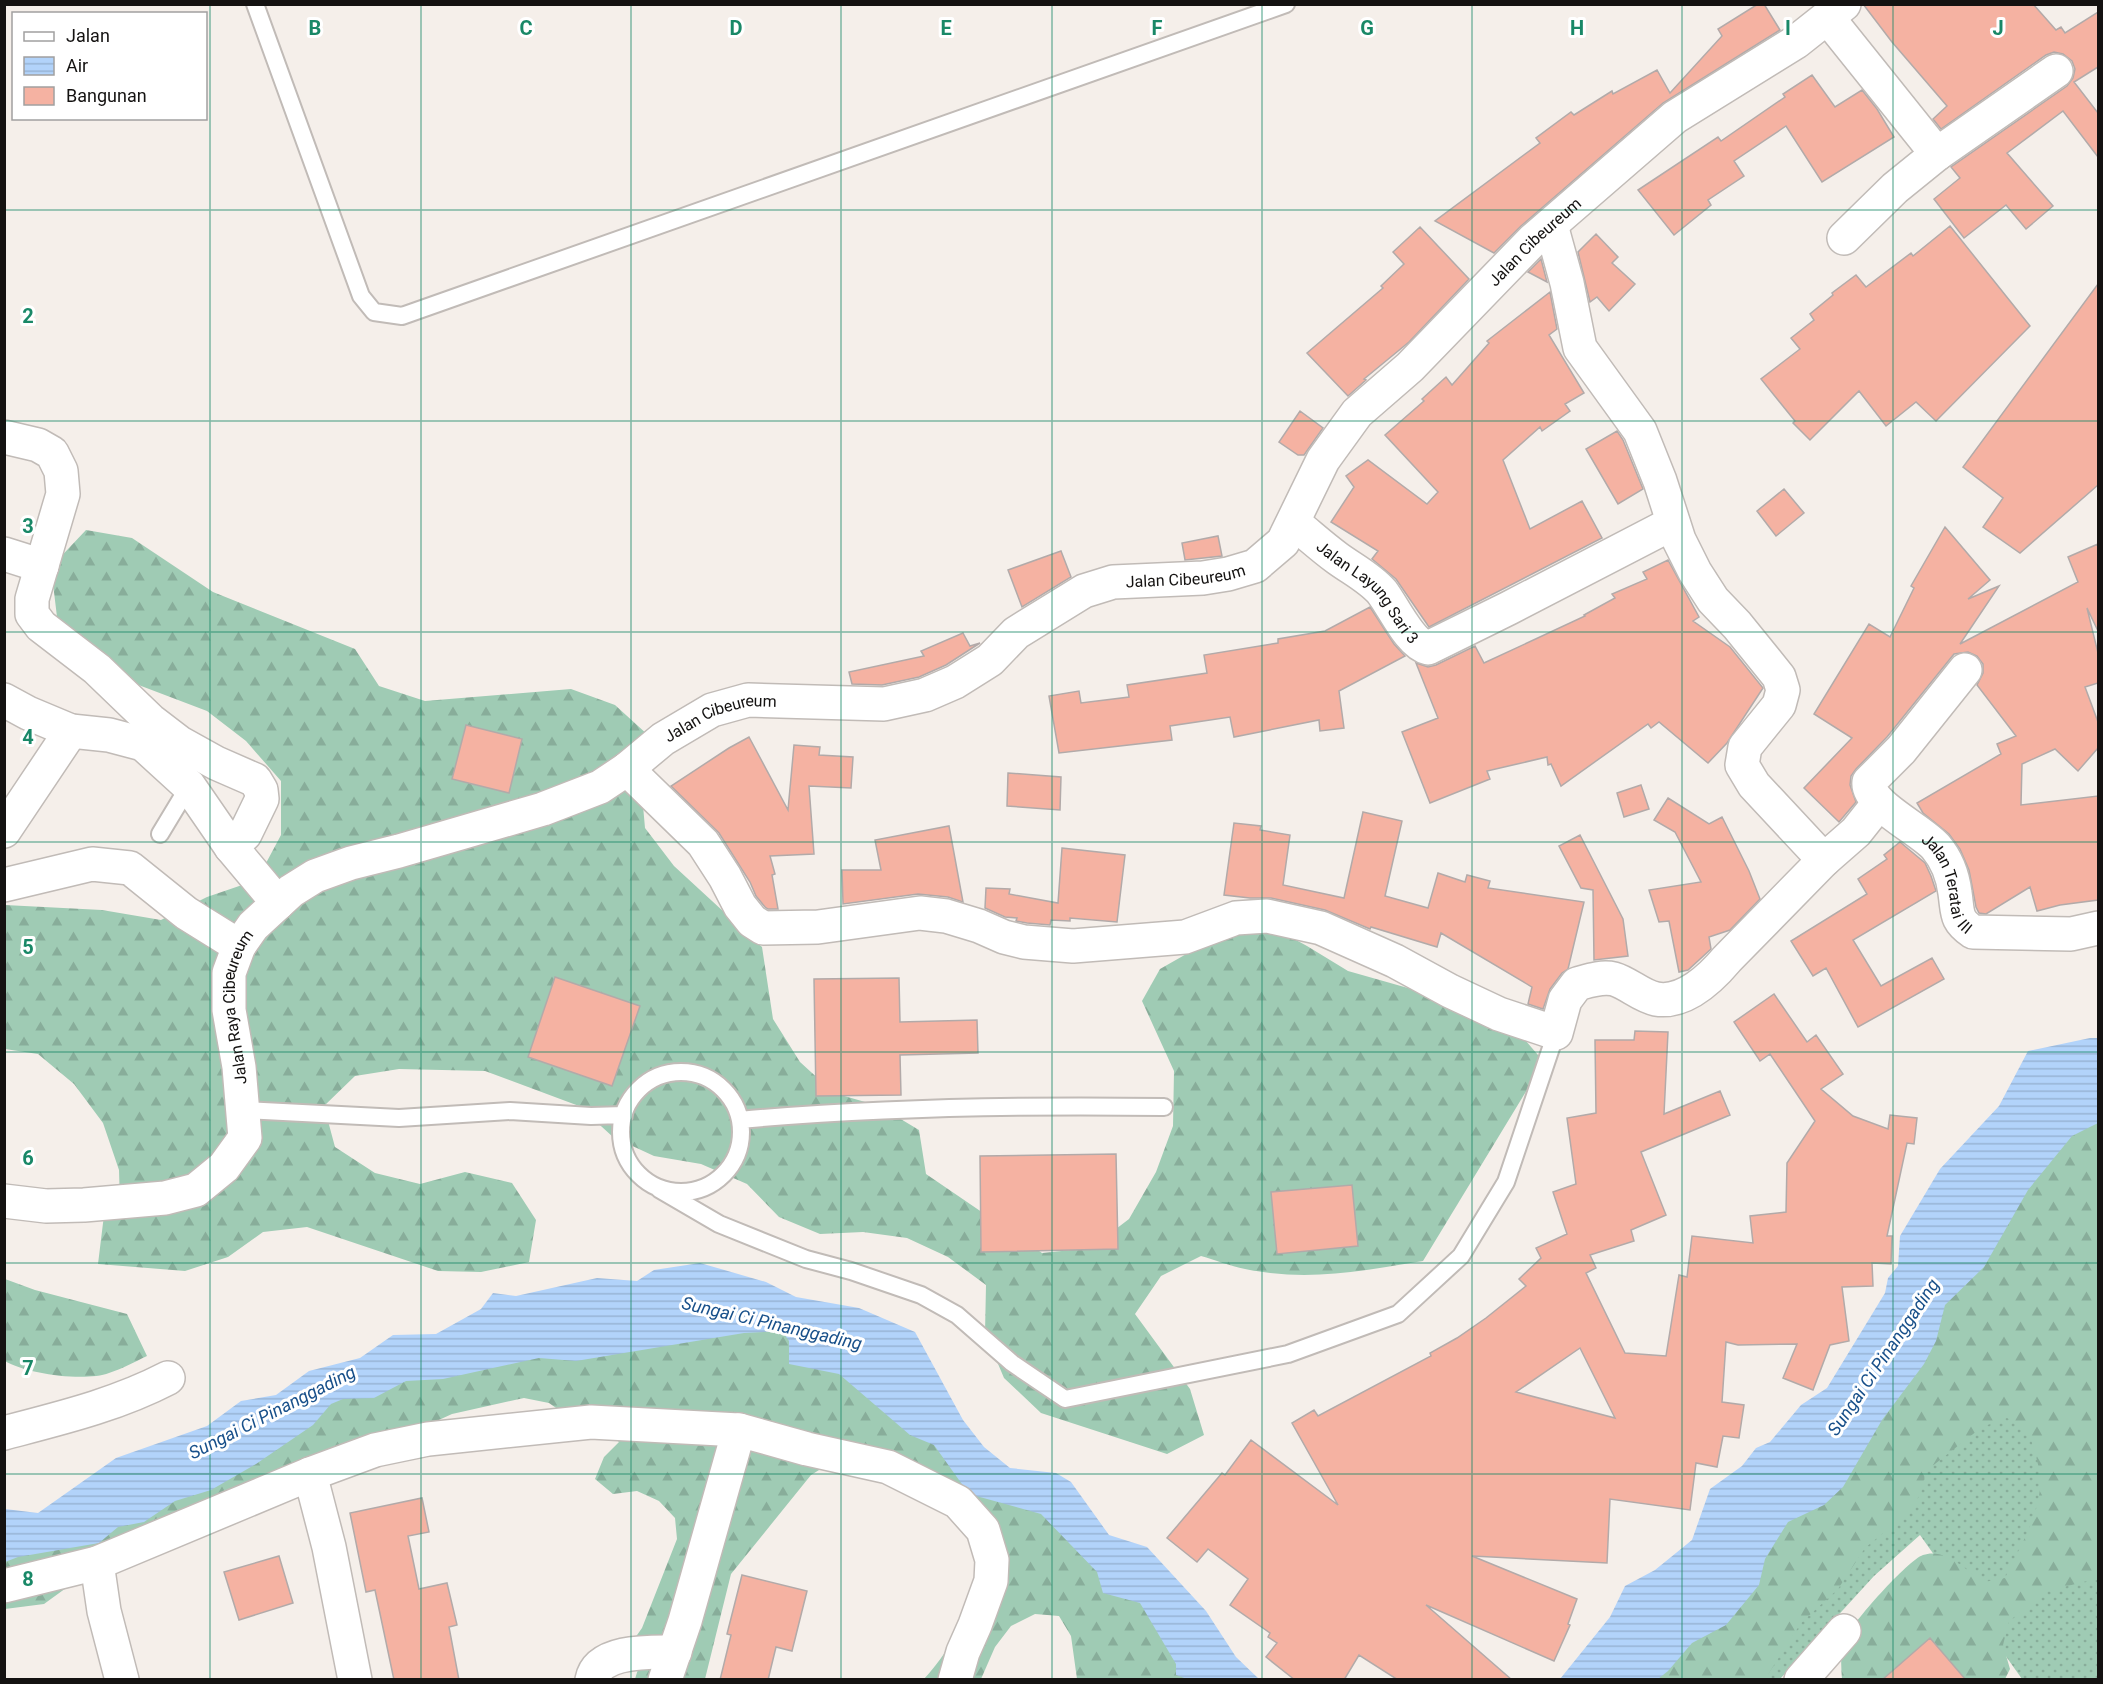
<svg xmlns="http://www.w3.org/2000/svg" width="2103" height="1684" font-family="Roboto,sans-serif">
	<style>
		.grass { fill: url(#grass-dots) }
		.forest { fill: url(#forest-firs) }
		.water { fill: url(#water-rules) }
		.building { fill: #f5b2a2; stroke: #b2aaa9; stroke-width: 1.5; fill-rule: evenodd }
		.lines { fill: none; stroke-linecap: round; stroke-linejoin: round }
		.service-casing { stroke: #c1bbb7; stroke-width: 20 }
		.minor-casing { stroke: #c1bbb7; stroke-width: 36 }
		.service { stroke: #fff; stroke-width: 16 }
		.minor { stroke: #fff; stroke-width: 33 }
		.grid { fill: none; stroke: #198867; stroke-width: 1.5; stroke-opacity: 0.55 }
		.labels { text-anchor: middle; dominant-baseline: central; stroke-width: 6; stroke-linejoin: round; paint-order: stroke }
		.street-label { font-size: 16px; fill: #141211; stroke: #fff }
		.water-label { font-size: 18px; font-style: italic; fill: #18508a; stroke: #fff }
		.grid-label { font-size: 20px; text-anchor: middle; font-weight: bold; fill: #198867; stroke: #fff; stroke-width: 6; stroke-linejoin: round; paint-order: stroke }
	</style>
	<defs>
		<pattern id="grass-dots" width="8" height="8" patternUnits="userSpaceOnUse" patternTransform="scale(1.5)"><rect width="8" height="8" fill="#9fcbb4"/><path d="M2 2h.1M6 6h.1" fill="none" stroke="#88ad9a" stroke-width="1.8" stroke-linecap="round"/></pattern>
		<pattern id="forest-firs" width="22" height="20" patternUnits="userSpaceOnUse" patternTransform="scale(1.5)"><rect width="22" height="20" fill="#9fcbb4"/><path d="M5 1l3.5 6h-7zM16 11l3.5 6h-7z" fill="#88ad9a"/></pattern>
		<pattern id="water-rules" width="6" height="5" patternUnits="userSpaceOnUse" patternTransform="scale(1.5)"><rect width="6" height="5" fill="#b2d3fa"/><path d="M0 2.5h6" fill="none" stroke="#98b4d5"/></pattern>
	</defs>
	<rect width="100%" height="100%" fill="#f5efea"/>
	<path class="grass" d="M2098 1131V1679H2022L1920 1535 1874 1576 1780 1679 1665 1680Z"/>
	<path class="forest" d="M86 530 132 538 213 592 355 649 379 686 425 701 571 689 615 705 649 736 641 783 645 828 674 866 762 947 773 1019 800 1062 834 1093 879 1106 919 1130 926 1174 1042 1253 1091 1248 1129 1219 1156 1172 1173 1126 1174 1071 1142 1001 1160 969 1218 936 1267 924 1307 946 1348 971 1429 994 1514 1027 1544 1062 1423 1261C1361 1271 1308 1282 1245 1269 1230 1266 1215 1260 1201 1256L1161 1276 1135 1314 1190 1389 1204 1435 1167 1454 1041 1413 1004 1378 985 1333 986 1285 948 1257 907 1238 863 1232 820 1234 779 1217 747 1184 701 1164 654 1156 613 1137 579 1106 485 1071 399 1069 355 1076 324 1106 335 1147 375 1173 420 1184 465 1172 512 1183 536 1220 529 1262 481 1272 438 1271 307 1227 263 1232 228 1257 185 1271 98 1264 104 1215 120 1204 119 1170 103 1123 74 1084 38 1054 5 1049V905L102 910 161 920 207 897 257 880 281 835V781L246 741 207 711 107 673 80 648 57 617 51 567Z
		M2098 1099V1581L2095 1579 2048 1591 2009 1621 2003 1645 2010 1669 2005 1679H1842C1841 1666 1840 1652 1845 1639 1852 1623 1908 1560 1923 1555 1945 1547 1967 1571 1984 1582L2005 1578C2020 1546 2043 1511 2040 1475 2038 1460 2032 1444 2028 1429L2007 1418 1982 1427 1926 1471 1920 1495 1905 1515 1865 1548 1838 1589 1801 1623 1765 1679 1633 1680 1933 1289Z
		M5 1279 35 1290 127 1314 147 1356C134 1362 122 1369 109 1373 85 1382 26 1374 5 1361Z
		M777 1320 815 1353 1032 1496 1153 1611 1198 1679H1077L1071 1636 1059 1616 1035 1614 1011 1626 995 1647 981 1679H924C956 1644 972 1605 990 1562L933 1497 832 1462 811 1475 731 1574 705 1679H635L639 1666 630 1645 642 1628 677 1539 675 1518 659 1501 637 1491 613 1494 595 1479 604 1457 619 1442 609 1432 586 1429 549 1403 524 1398 452 1414 338 1466 84 1575 44 1604 5 1609V1545L348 1379Z"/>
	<path class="water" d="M2090 1038H2098V1123L2072 1136 2028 1190 1984 1267 1945 1305 1936 1341 1924 1364 1882 1420 1843 1487 1824 1505 1788 1522 1765 1559 1759 1585 1726 1625 1692 1643 1668 1671 1658 1679H1560L1610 1617 1625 1586 1655 1570 1692 1540 1710 1489 1742 1466 1756 1448 1770 1442 1801 1405 1827 1388 1885 1293 1888 1278 1898 1266 1900 1236 1940 1169 1999 1106 2028 1051Z
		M700 1263 766 1282 796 1297 859 1308 915 1332 963 1420 984 1447 1010 1468 1056 1473 1071 1482 1109 1535 1147 1547 1206 1611 1236 1657 1259 1679H1187L1176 1675V1664L1140 1603 1103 1593 1097 1572 1041 1514 969 1494 934 1445 910 1435 839 1374 789 1364V1341L782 1331 744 1333 576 1361 539 1358 443 1379 406 1381 374 1398 343 1399 331 1404 313 1425 256 1464 211 1490 175 1501 144 1522 118 1527 99 1543 18 1557 5 1562V1509L38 1513 116 1458 207 1426 241 1401 276 1395 309 1371 360 1358 393 1335 436 1334 481 1309 493 1293 516 1296 597 1278 637 1281 654 1270Z"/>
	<path class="building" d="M1758 4H1764L1780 30 1663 103 1521 226 1494 253 1435 221 1540 143 1536 138 1571 112 1574 115 1612 91 1613 94 1657 70 1670 93 1722 36 1718 29Z
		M1863 4H2033L2056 30 2061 27 2065 33 2098 12V67L2074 82 2098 113V157L2063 111 2007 153 2053 206 2026 229 2006 205 1964 238 1934 199 1960 178 1951 167 2067 86 2073 78 2075 69 2072 61 2063 54 2054 52 2046 55 1941 129 1933 119 1947 106 1892 42Z
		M1812 75 1835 107 1862 90 1877 109 1894 137 1822 182 1786 126 1734 161 1744 176 1708 200 1711 205 1674 235 1638 190 1718 137 1721 141 1785 97 1783 94Z
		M1950 226 2030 326 1936 421 1916 402 1886 426 1859 391 1810 440 1793 423 1795 421 1761 379 1800 349 1791 338 1814 320 1810 314 1833 295 1832 293 1856 275 1866 287 1911 253 1913 256Z
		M1420 227 1469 279 1409 342 1364 379 1366 380 1348 396 1307 353 1383 288 1381 286 1404 264 1393 252Z
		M1596 234 1618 257 1612 263 1635 284 1609 311 1597 297 1590 302 1578 252Z
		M1541 259 1547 282 1528 272Z
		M2098 284V485L2020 553 1983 527 2003 498 1963 467Z
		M1550 292 1557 329 1549 335 1584 393 1565 404 1570 411 1542 431 1540 427 1503 460 1530 529 1582 501 1602 538 1429 627 1396 579 1372 559 1378 551 1331 522 1354 487 1346 476 1368 460 1427 504 1438 492 1385 435 1424 401 1422 399 1446 377 1452 385 1489 343 1487 341Z
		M1300 411 1323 428 1304 455H1298L1279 442Z
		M1617 431 1623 440 1643 489 1618 504 1586 449Z
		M1784 489 1804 513 1776 536 1757 511Z
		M1945 527 1990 580 1968 599 1999 586 1960 644 2078 582 2068 557 2098 544V631L2087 608 2098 653V683L2085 687 2098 722V748L2078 771 2055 749 2022 764 2021 805 2098 796V900L2060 905 2037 911 2030 887 1986 914 1979 913 1976 907 1969 870 1960 849 1949 834 1923 813 1917 803 2001 754 1997 744 2016 736 1977 685 1983 673V664L1977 656 1968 652 1954 654 1887 737 1856 769 1851 776 1850 785 1856 802 1839 822 1804 788 1852 738 1814 714 1869 624 1890 637 1914 588 1911 586Z
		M1218 536 1222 556 1185 560 1182 543Z
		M1061 551 1071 577 1022 607 1008 570Z
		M1668 560 1699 617 1693 621 1730 647 1763 688 1727 743 1708 763 1659 722 1651 728 1648 724 1561 786 1551 764 1548 765 1547 757 1487 771 1490 779 1430 803 1402 732 1438 718 1416 663 1428 667 1436 665 1475 646 1484 663 1585 616 1584 615 1615 598 1612 594 1647 579 1643 572Z
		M1370 607 1394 644 1405 656 1339 691 1344 728 1320 731 1319 720 1234 737 1230 717 1170 726 1172 740 1059 753 1049 696 1079 691 1081 703 1129 697 1127 685 1207 673 1204 655 1278 643V639L1325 631Z
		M963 633 970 646 980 643 946 665 919 677 882 685 852 684 849 672 924 656 921 651Z
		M466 725 522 739 509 793 452 779Z
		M749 737 788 810 794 745 820 747 819 755 853 757 851 788 809 786 814 854 770 856 775 874 772 875 778 909H768L765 907 756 896 750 882 719 833 671 786 729 748Z
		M1008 773 1061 777 1060 810 1007 806Z
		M1641 785 1649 809 1624 817 1617 793Z
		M1668 798 1709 824 1722 817 1749 871 1760 899 1730 930 1709 937 1711 949 1688 970 1679 972 1669 921 1659 922 1649 890 1701 882 1675 832 1654 820Z
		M1363 812 1402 821 1385 896 1428 908 1438 873 1465 882 1467 875 1490 881 1488 888 1584 902 1568 969 1562 973 1550 989 1543 1009 1528 1004 1532 987 1441 933 1437 947 1371 927 1370 929 1325 910 1271 898H1250L1224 895 1234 823 1261 826 1260 830 1290 835 1283 885 1344 898Z
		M949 826 963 902 948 897 918 894 843 904 842 870H881L875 840Z
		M1580 835 1623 919 1628 956 1594 960 1593 890 1581 888 1559 846Z
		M1900 842 1925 863 1931 876 1936 891 1853 940 1881 986 1932 958 1944 979 1858 1027 1826 968 1813 976 1791 941 1867 894 1858 879 1887 859 1884 855Z
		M1062 848 1125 855 1117 922 1070 918V921L1051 920 1050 925 1027 923 1016 921 1017 918 1005 917 985 908 986 888 1010 889 1009 894 1058 903Z
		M555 977 640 1006 612 1086 528 1057Z
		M899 978 900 1022 977 1020 978 1053 900 1055 901 1095 816 1096 814 979Z
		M1774 994 1807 1042 1816 1035 1843 1074 1821 1089 1853 1116 1888 1129 1890 1115 1917 1118 1914 1144 1907 1143 1887 1236H1892L1891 1264 1872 1263 1873 1286 1842 1287 1849 1341 1830 1345 1813 1390 1783 1378 1797 1344 1738 1345 1726 1342 1722 1402 1744 1405 1739 1438 1723 1436 1717 1467 1696 1463 1690 1510 1610 1499 1607 1563 1472 1556 1577 1599 1568 1624 1570 1625 1554 1661 1426 1605 1512 1680H1398L1359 1655 1344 1680H1295L1266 1657 1277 1643 1268 1637 1270 1633 1230 1605 1248 1579 1208 1549 1197 1562 1167 1538 1222 1473 1225 1475 1251 1440 1338 1505 1292 1423 1314 1410 1318 1416 1431 1356 1430 1353 1457 1338 1486 1318 1526 1286 1519 1279 1541 1258 1536 1248 1567 1234 1553 1192 1576 1184 1567 1118 1596 1113 1595 1040H1634L1635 1031 1668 1032 1664 1114 1720 1091 1730 1115 1641 1152 1666 1215 1631 1230 1634 1241 1590 1255 1596 1268 1586 1273 1625 1353 1666 1356 1679 1275 1687 1277 1692 1236 1753 1243 1750 1216 1786 1212 1787 1163 1815 1121 1770 1054 1760 1061 1734 1022ZM1580 1348 1615 1418 1516 1392Z
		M1116 1154 1118 1249 981 1252 980 1156Z
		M1352 1185 1358 1246 1277 1254 1271 1192Z
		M422 1498 429 1532 408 1536 419 1589 447 1583 457 1625 449 1627 459 1680H394L375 1590 366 1592 350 1513Z
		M279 1556 293 1603 239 1620 224 1572Z
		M742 1575 807 1591 792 1651 776 1647 768 1680H720L731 1635 727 1634Z
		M1930 1638 1966 1680H1882Z"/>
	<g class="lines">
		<g class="service-casing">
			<path id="service" d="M255 4 361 296 374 312 402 316 1286 4
				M160 834 189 786
				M621 1132a60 60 0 1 1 120 0a60 60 0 1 1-120 0Z
				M244 1110 399 1118 510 1111 591 1116 624 1115
				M740 1120C881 1107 1023 1105 1164 1107
				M659 1189 719 1224 806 1259 851 1271 921 1295 957 1315 1012 1363 1065 1399 1288 1354 1398 1314 1461 1256 1506 1182 1556 1033"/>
		</g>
		<g class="minor-casing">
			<g id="minor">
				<path d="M1828 18 1937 154 1895 188 1844 238"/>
				<path d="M1937 154 2056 71"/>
				<path d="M1551 225 1567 283 1580 348 1640 431 1660 481 1679 540 1695 572 1713 600 1737 625 1779 677 1783 690 1779 705 1745 747 1742 765 1754 785 1824 860"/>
				<path d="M4 437 38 445 52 453 61 471 63 494 32 599V614L41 626 97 669 150 720 180 743 216 763 255 780 261 790 262 799 245 834 231 847"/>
				<path id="s1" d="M1294 523C1309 535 1322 547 1337 558 1352 569 1370 578 1382 592 1394 608 1410 644 1428 648L1509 608 1673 523"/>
				<path d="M4 554 42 566"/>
				<path id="s2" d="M1965 670 1901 750 1869 782C1866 804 1922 830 1936 847 1947 860 1953 877 1955 893 1958 913 1955 920 1973 932L2071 934 2098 928"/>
				<path d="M4 700 28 713 71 731 109 735 143 744 189 786 231 847 278 903"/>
				<path d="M627 769 703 843 725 877 740 906 752 921 763 928 818 927 920 913 946 916 979 926 1004 937 1024 942 1073 946 1185 937 1236 918 1267 916 1321 928 1395 961 1450 991 1499 1014 1556 1033 1565 1000 1577 984C1588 981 1601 976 1614 979 1628 983 1641 996 1656 999 1684 1004 1711 978 1727 959L1824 860 1856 832 1879 803"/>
				<path d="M4 831 71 731"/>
				<path d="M4 885 92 864 130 868 186 913 239 946"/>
				<path id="s3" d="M4 1201 46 1206 84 1205 165 1198 196 1190 224 1167 245 1138 239 1067 229 1010V973L239 946 253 926 291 891 315 876 351 863 399 851 543 809 600 787 627 769 663 739 712 710 748 700 884 704 925 695 955 682 990 660 1016 633 1084 591 1113 582 1203 578 1228 574 1255 566 1283 542 1323 460 1357 413 1410 367 1533 240 1675 117 1796 42 1844 4"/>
				<path d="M4 1433C61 1418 116 1405 168 1378"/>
				<path d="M310 1474 329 1547 355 1680"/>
				<path d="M97 1563 104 1611 122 1680"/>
				<path d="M4 1586 97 1563 310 1474 375 1450 428 1439 591 1422 739 1430 807 1449 888 1467 958 1502 983 1530 992 1560 991 1581 975 1625 963 1652 955 1680"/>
				<path d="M592 1680C598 1649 652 1652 675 1652"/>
				<path d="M665 1680 685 1621 739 1430"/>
				<path d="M1801 1680 1844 1631"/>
			</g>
		</g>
		<use href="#service" class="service"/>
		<use href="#minor" class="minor"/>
	</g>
	<path class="grid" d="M210 4V1680M421 4V1680M631 4V1680M841 4V1680M1052 4V1680M1262 4V1680M1472 4V1680M1682 4V1680M1893 4V1680M4 210H2098M4 421H2098M4 632H2098M4 842H2098M4 1052H2098M4 1263H2098M4 1474H2098"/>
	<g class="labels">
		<g class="street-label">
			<text stroke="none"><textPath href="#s3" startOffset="2014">Jalan Cibeureum</textPath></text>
			<text stroke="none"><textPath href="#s3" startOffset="1510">Jalan Cibeureum</textPath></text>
			<text stroke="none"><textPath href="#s1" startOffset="102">Jalan Layung Sari 3</textPath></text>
			<text stroke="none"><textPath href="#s3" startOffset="1006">Jalan Cibeureum</textPath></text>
			<text stroke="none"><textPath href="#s2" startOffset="282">Jalan Teratai III</textPath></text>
			<text stroke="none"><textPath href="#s3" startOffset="399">Jalan Raya Cibeureum</textPath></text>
		</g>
		<g class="water-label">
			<text transform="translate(772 1323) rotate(13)">Sungai Ci Pinanggading</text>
			<text transform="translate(1883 1357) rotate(-56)">Sungai Ci Pinanggading</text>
			<text transform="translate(272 1412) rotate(-27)">Sungai Ci Pinanggading</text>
		</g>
	</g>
	<g class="grid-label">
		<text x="315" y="35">B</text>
		<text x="526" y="35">C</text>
		<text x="736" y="35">D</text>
		<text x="946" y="35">E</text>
		<text x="1157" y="35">F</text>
		<text x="1367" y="35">G</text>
		<text x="1577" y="35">H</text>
		<text x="1788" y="35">I</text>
		<text x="1998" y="35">J</text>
		<text x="28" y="323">2</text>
		<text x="28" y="533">3</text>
		<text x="28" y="744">4</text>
		<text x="28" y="954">5</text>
		<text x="28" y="1165">6</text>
		<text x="28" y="1375">7</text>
		<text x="28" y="1586">8</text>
	</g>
	<rect width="2103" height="1684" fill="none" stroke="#141211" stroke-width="12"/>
	<rect x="12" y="12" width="195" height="108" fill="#ffffff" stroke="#a1a0a0" stroke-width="1.5"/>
	<rect x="24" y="32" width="30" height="9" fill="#ffffff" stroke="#a1a0a0" stroke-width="1.5"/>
	<text x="66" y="42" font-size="18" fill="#141211">Jalan</text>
	<rect x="24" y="57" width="30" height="18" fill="url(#water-rules)" stroke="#a1a0a0" stroke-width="1.5"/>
	<text x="66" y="72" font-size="18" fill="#141211">Air</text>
	<rect x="24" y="87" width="30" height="18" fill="#f5b2a2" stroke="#a1a0a0" stroke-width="1.5"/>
	<text x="66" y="102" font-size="18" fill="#141211">Bangunan</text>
</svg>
